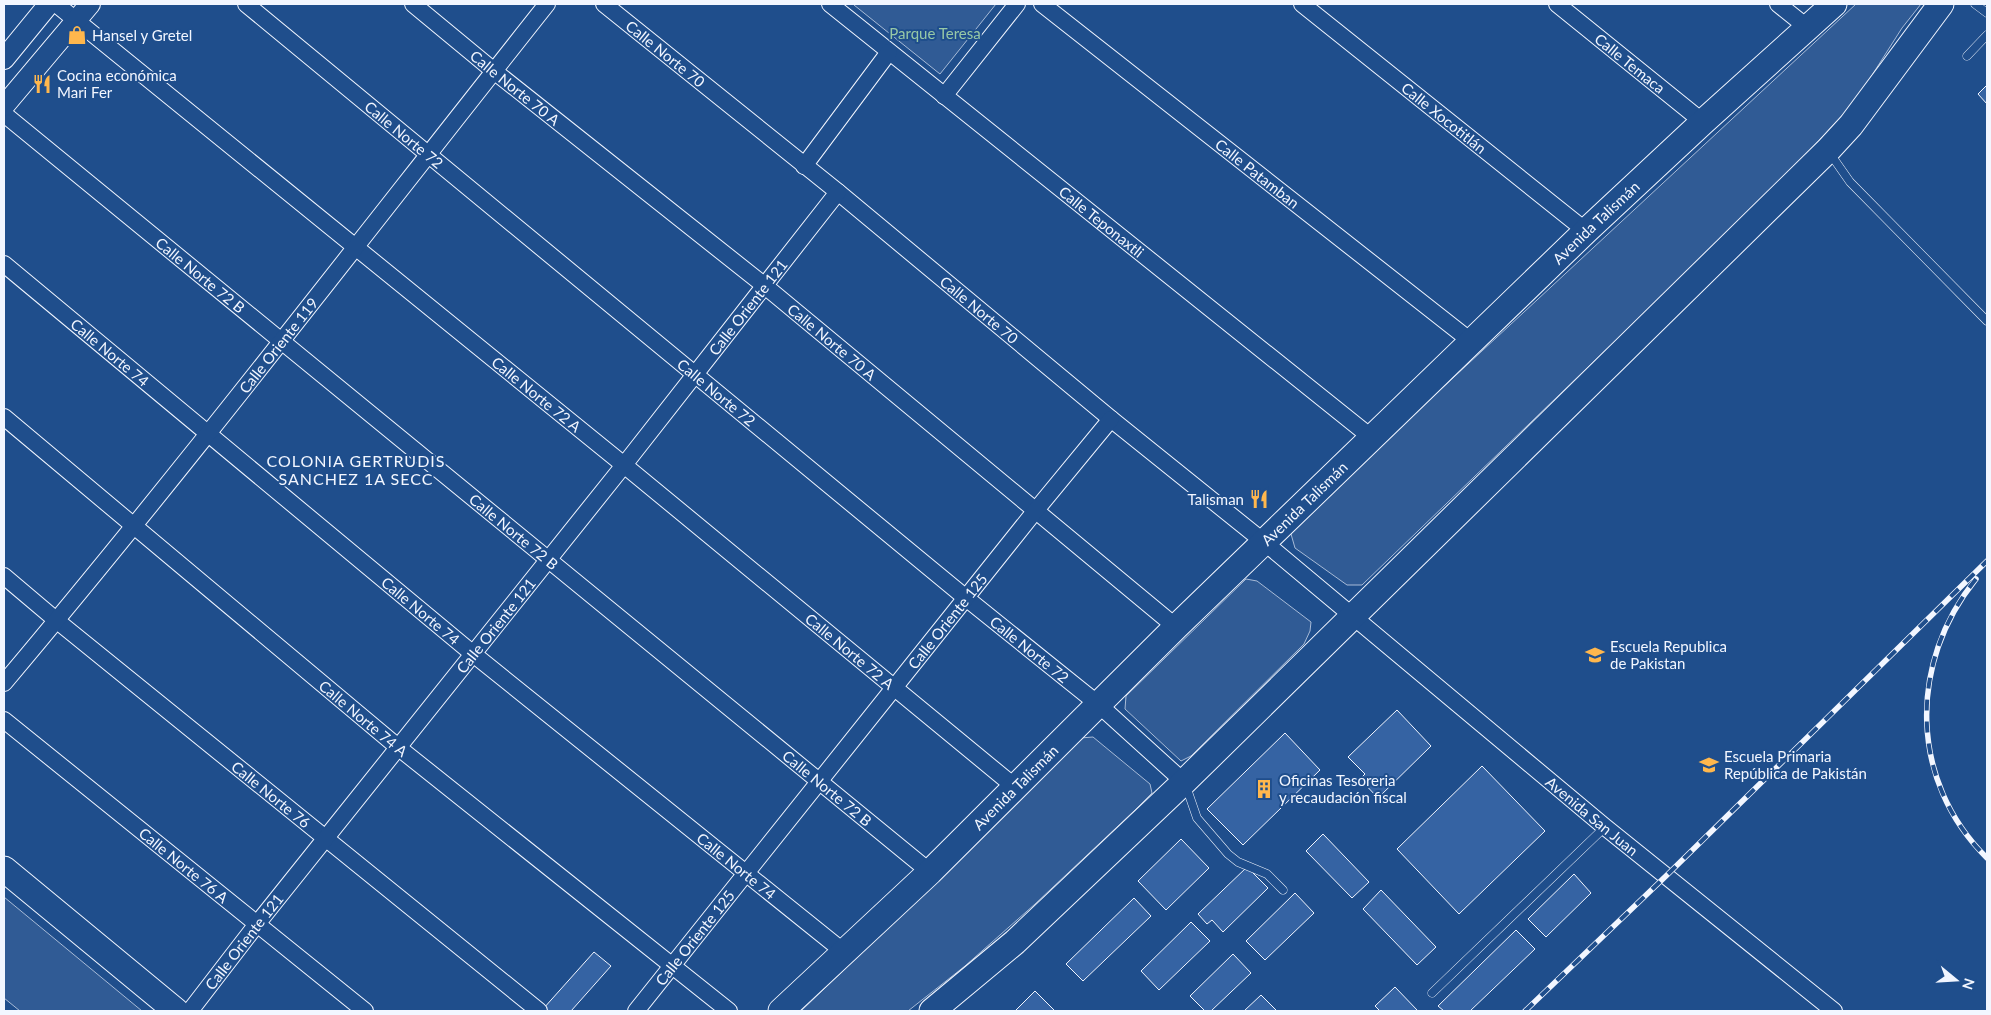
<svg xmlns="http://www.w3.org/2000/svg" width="1991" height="1015" font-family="Lato,sans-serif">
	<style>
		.built { fill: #305b95; stroke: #a8bbd7 }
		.building { fill: #3563a3; stroke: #f2f6ff }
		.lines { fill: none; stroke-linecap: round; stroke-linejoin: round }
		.service-casing { stroke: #f2f6ff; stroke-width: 9 }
		.minor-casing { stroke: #f2f6ff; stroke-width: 18 }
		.tertiary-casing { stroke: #f2f6ff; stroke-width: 22 }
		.primary-casing { stroke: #f2f6ff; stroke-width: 27 }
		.service { stroke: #1f4e8c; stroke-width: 8 }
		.minor { stroke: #1f4e8c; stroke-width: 16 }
		.tertiary { stroke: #1f4e8c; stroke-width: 20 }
		.primary { stroke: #1f4e8c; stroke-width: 25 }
		.rail-casing { stroke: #f2f6ff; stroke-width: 5.5 }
		.rail { stroke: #1f4e8c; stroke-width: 4; stroke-dasharray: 11; stroke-linecap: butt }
		.labels { text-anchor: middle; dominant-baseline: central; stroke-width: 4; stroke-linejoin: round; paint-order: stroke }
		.park-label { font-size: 15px; fill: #97c8a6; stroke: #1f4e8c }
		.poi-label { font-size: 15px; fill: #f2f6ff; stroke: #1f4e8c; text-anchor: start }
		.street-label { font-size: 15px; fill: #f2f6ff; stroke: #1f4e8c }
		.neighbourhood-label { font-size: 16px; letter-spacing: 1px; fill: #f2f6ff; stroke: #1f4e8c }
	</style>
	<rect width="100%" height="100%" fill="#1f4e8c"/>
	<path class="built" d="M855 4H996L940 74 854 5Z
		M1856 4H1921L1902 28 1855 102 1782 180 1362 585H1347L1295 548 1291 534 1302 518Z
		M1246 579 1257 581 1311 622 1310 631 1304 644 1191 756 1181 761 1125 709 1126 696Z
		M1093 737 1150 784 1152 793 1134 811 1035 904 965 966 908 1011H801L923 894 1080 738Z
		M4 897 142 1011H20L4 998Z"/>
	<path class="building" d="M1987 85V104L1978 94Z
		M1397 710 1431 746 1378 798 1360 779 1365 774 1348 757Z
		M1285 733 1320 770 1243 845 1207 809Z
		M1482 766 1545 831 1459 914 1397 849Z
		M1323 834 1369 882 1352 898 1306 851Z
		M1181 839 1209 868 1166 910 1138 881Z
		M1247 867 1268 888 1223 932 1212 920 1207 924 1198 914Z
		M1574 874 1591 893 1546 937 1528 919Z
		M1381 890 1436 947 1417 965 1363 909Z
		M1295 893 1314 913 1265 960 1246 941Z
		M1134 898 1151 916 1083 981 1066 964Z
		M1191 922 1210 941 1159 990 1141 971Z
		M1516 930 1535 949 1470 1011H1444L1438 1006Z
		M594 952 611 966 571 1011H546L543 1009Z
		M1233 954 1251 973 1211 1011H1205L1190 996Z
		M1395 987 1418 1011H1380L1375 1006Z
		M1035 991 1055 1011H1015Z
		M1261 995 1277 1011H1244Z"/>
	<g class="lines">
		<g class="service-casing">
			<path id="service" d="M1975 4 1987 13
				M1967 56 1987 35
				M1829 152 1850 182 1987 321
				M1186 786 1197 818 1228 854 1238 862 1267 874 1283 890
				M1432 993 1605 827"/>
		</g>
		<g class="minor-casing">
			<g id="minor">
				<path id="s1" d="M56 4 624 465 1015 787"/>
				<path id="s2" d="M246 4 966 598 1098 704 1184 782"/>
				<path id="s3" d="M413 4 494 71 765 286 1176 627"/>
				<path id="s4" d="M604 4 838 192 1111 419 1264 542 1605 827 1834 1011"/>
				<path id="s5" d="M830 4 1372 438"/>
				<path id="s6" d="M1042 4 1472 342"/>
				<path id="s7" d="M1302 4 1586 231"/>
				<path id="s8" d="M1557 4 1703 122"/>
				<path d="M1778 4 1808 28"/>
				<path d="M944 96 1017 4"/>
				<path id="s9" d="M4 114 930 872"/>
				<path d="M804 166 889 52"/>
				<path id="s10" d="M4 264 472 653 844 952"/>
				<path id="s11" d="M4 417 399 748 729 1011"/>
				<path id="s12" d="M4 576 56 620 539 1011"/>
				<path id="s13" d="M4 683C191 461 367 231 547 4"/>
				<path id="s14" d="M4 720 365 1011"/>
				<path id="s15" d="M190 1011 257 924 624 465 838 192"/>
				<path id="s16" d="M636 1011 1036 510 1111 419"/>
			</g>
		</g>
		<g class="tertiary-casing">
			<path id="tertiary" d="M4 59 49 4
				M4 106 90 4"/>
		</g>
		<g class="primary-casing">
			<g id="primary">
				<path d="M4 869 176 1011"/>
				<path id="s17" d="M781 1011 930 872 1176 627 1586 231 1703 122 1834 4"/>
				<path d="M932 1011 1015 942 1184 782 1828 150 1851 125 1941 4"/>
			</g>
		</g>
		<use href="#service" class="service"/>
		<use href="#minor" class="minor"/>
		<use href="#tertiary" class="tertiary"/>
		<use href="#primary" class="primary"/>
		<g class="rail-casing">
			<path id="rail" d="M1976 579C1908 663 1909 781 1987 858
				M1525 1011 1667 875 1987 561"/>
		</g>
		<use href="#rail" class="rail"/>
	</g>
	<defs>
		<g id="shop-bare" transform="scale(1.5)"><path d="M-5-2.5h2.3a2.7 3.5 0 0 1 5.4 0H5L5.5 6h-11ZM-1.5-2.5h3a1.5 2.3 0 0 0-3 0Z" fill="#ffb74d" stroke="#1f4e8c" stroke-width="2.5" paint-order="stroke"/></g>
		<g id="restaurant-bare" transform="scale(1.5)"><path d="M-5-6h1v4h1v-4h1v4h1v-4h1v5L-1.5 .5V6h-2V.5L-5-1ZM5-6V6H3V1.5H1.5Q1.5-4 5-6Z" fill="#ffb74d" stroke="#1f4e8c" stroke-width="2.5" paint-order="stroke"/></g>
		<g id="school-bare" transform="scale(1.5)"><path d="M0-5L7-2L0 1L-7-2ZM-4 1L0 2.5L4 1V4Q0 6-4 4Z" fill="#ffb74d" stroke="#1f4e8c" stroke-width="2.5" paint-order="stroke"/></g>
		<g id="building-bare" transform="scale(1.5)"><path d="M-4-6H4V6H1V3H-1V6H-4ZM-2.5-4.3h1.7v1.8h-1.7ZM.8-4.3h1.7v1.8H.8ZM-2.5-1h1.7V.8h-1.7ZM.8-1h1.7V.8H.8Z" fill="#ffb74d" stroke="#1f4e8c" stroke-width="2.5" paint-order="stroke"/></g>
	</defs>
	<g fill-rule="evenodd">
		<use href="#shop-bare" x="77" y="35"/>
		<use href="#restaurant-bare" x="42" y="84"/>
		<use href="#restaurant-bare" x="1259" y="499"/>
		<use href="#school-bare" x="1595" y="655"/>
		<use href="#school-bare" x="1709" y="765"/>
		<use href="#building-bare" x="1264" y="789"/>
	</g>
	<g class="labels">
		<g class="park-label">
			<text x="935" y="33">Parque Teresa</text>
		</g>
		<g class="poi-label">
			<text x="92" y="35">Hansel y Gretel</text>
			<text x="57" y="75">Cocina económica<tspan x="57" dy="17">Mari Fer</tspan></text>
			<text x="1244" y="499" text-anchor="end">Talisman</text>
			<text x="1610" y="646">Escuela Republica<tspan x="1610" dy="17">de Pakistan</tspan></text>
			<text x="1724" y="756">Escuela Primaria<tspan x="1724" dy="17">República de Pakistán</tspan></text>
			<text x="1279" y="780">Oficinas Tesoreria<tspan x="1279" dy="17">y recaudación fiscal</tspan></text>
		</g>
		<g class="street-label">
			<text stroke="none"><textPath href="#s4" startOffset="79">Calle Norte 70</textPath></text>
			<text stroke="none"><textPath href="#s8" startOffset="94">Calle Temaca</textPath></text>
			<text stroke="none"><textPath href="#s3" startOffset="132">Calle Norte 70 A</textPath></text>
			<text stroke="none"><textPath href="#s7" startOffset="182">Calle Xocotitlán</textPath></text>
			<text stroke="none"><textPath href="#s2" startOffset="205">Calle Norte 72</textPath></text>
			<text stroke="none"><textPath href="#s6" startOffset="274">Calle Patamban</textPath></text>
			<text stroke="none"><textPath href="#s5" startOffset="348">Calle Teponaxtli</textPath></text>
			<text stroke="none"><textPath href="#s17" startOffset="1134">Avenida Talismán</textPath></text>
			<text stroke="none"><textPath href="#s9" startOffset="254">Calle Norte 72 B</textPath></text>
			<text stroke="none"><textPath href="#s15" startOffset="898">Calle Oriente 121</textPath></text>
			<text stroke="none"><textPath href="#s4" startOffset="484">Calle Norte 70</textPath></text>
			<text stroke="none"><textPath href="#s3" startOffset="538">Calle Norte 70 A</textPath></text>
			<text stroke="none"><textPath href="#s13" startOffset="435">Calle Oriente 119</textPath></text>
			<text stroke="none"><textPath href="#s10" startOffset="138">Calle Norte 74</textPath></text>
			<text stroke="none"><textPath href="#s2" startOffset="610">Calle Norte 72</textPath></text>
			<text stroke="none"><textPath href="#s1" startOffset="619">Calle Norte 72 A</textPath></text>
			<text stroke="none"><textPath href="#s17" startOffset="729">Avenida Talismán</textPath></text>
			<text stroke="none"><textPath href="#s9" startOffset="659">Calle Norte 72 B</textPath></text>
			<text stroke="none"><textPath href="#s10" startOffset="542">Calle Norte 74</textPath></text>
			<text stroke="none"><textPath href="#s16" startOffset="499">Calle Oriente 125</textPath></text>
			<text stroke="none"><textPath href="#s15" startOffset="492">Calle Oriente 121</textPath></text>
			<text stroke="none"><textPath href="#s2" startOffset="1015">Calle Norte 72</textPath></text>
			<text stroke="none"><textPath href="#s1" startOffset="1024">Calle Norte 72 A</textPath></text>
			<text stroke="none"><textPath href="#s11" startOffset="469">Calle Norte 74 A</textPath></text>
			<text stroke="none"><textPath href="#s17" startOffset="324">Avenida Talismán</textPath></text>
			<text stroke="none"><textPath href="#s9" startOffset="1064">Calle Norte 72 B</textPath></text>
			<text stroke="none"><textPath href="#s12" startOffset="345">Calle Norte 76</textPath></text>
			<text stroke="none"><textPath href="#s4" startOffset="1279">Avenida San Juan</textPath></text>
			<text stroke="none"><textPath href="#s14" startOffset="231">Calle Norte 76 A</textPath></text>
			<text stroke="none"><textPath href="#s10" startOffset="948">Calle Norte 74</textPath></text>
			<text stroke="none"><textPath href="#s16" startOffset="94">Calle Oriente 125</textPath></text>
			<text stroke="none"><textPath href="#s15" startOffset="88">Calle Oriente 121</textPath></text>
		</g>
		<g class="neighbourhood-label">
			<text x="356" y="460">COLONIA GERTRUDIS<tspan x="356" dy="18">SANCHEZ 1A SECC</tspan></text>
		</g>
	</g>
	<rect width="1991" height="1015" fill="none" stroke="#f2f6ff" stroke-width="10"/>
	<g transform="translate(1956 980) rotate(108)" stroke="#1f4e8c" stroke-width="4" paint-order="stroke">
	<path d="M0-4L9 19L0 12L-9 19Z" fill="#f2f6ff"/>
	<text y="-8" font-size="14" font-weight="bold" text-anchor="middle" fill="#f2f6ff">N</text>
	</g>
</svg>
